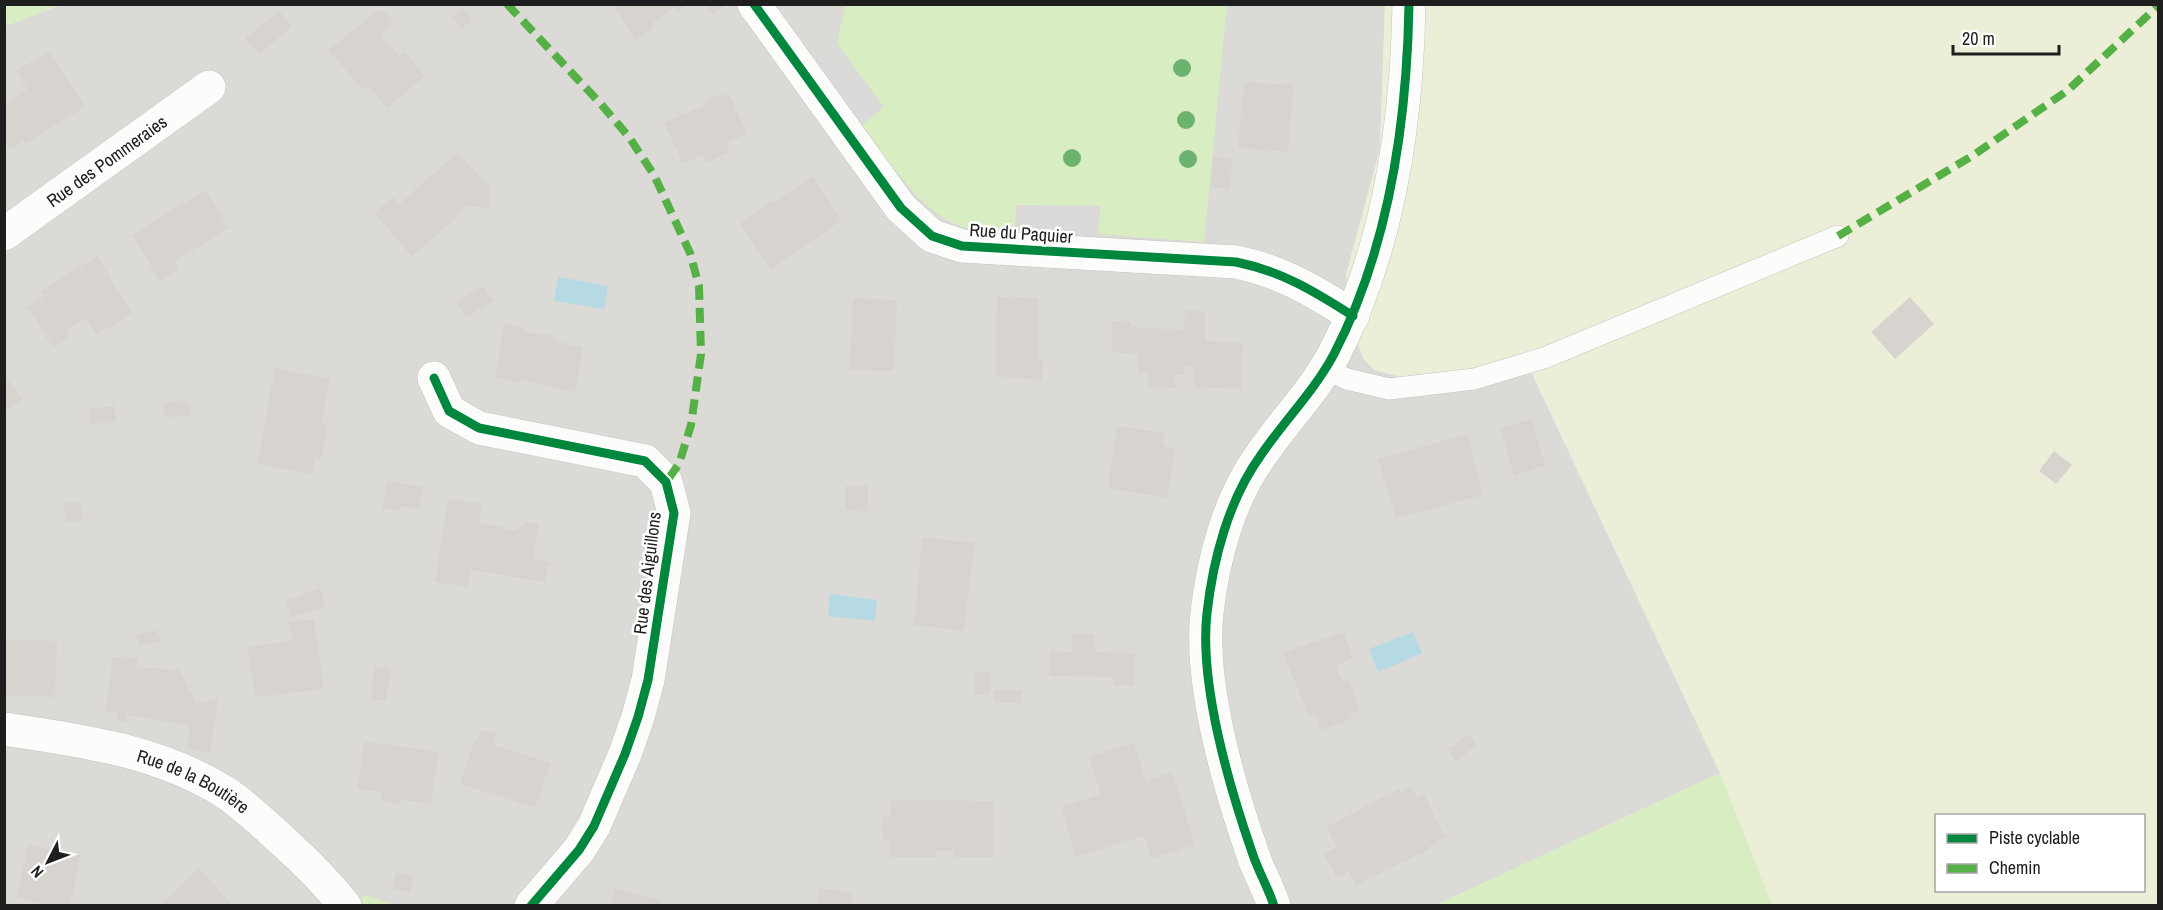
<svg xmlns="http://www.w3.org/2000/svg" width="2163" height="910" font-family="'Archivo Narrow',sans-serif">
	<style>
		.residential { fill: #dbdad7 }
		.farmland { fill: #edeed8; fill-rule: evenodd }
		.grass { fill: #d8edc1 }
		.parking { fill: #dbdad8 }
		.water { fill: #b5dae3 }
		.building { fill: #d7d4d0 }
		.lines { fill: none; stroke-linecap: round; stroke-linejoin: round }
		.lane-casing { stroke: #c5c4c2; stroke-width: 22 }
		.street-casing { stroke: #c5c4c2; stroke-width: 34 }
		.lane { stroke: #fcfcfb; stroke-width: 21 }
		.street { stroke: #fcfcfb; stroke-width: 33 }
		.quiet { stroke: #55b145; stroke-width: 8; stroke-dasharray: 15 8; stroke-linecap: butt }
		.cycleway-casing { stroke: #fff; stroke-width: 13 }
		.cycleway { stroke: #00873e; stroke-width: 9 }
		.tree { fill: #6bb36f }
		.labels { text-anchor: middle; dominant-baseline: central; stroke-width: 5; stroke-linejoin: round; paint-order: stroke }
		.street-label { font-size: 18px; fill: #1e1e1e; stroke: #fff }
	</style>
	<rect width="100%" height="100%" fill="#ecebe6"/>
	<path class="residential" d="M61 5H1385L1380 149 1346 275 1359 347 1363 358 1374 370H1530L1720 773 1436 905 5 906V26Z"/>
	<path class="farmland" d="M1385 5H2158V905H1772L1720 773 1531 370 1408 379 1374 370 1363 358 1359 347 1346 275 1380 149ZM1936 816H2144V890H1936Z"/>
	<path class="grass" d="M5 4H61V5L5 26Z
		M845 5H1227L1204 242 1098 234 1100 206 1017 205 1015 232C997 233 978 233 960 226 918 210 889 160 862 125L884 107 837 44Z
		M1720 773 1772 905H1436Z
		M365 895 394 905H364L359 900Z"/>
	<path class="parking" d="M837 44 884 107 862 125 815 60Z
		M1016 205 1101 206 1098 234 1015 232Z"/>
	<path class="water" d="M558 277 608 286 604 309 554 301Z
		M830 594 877 600 875 621 828 616Z
		M1413 632 1422 653 1378 672 1369 649Z"/>
	<path class="building" d="M614 4H688L678 12 674 7 651 25 653 28 636 40 613 6Z
		M705 4H728L713 15Z
		M462 8 473 19 462 29 451 18Z
		M279 11 292 27 259 54 245 38Z
		M377 11H385L392 19 391 27 381 35 400 56 405 52 425 76 387 108 368 86 363 90 328 50Z
		M49 51 86 106 26 144 23 140 10 149 4 141V104L27 89 16 71Z
		M1244 82 1294 85 1288 152 1238 148Z
		M722 94 723 97 729 94 747 133 726 144 730 152 706 163 702 155 683 164 664 123 707 104 705 101Z
		M458 152 490 188 489 208 465 206 456 214 458 216 412 256 374 213 393 197 399 204Z
		M1213 157 1232 159 1230 189 1210 187Z
		M813 176 842 220 771 269 740 224 773 200 774 202Z
		M205 190 229 228 175 261 179 268 160 281 132 235Z
		M97 256 132 313 97 335 86 318 66 330 70 336 53 348 27 307 44 296 41 291Z
		M484 286 493 301 466 318 457 301Z
		M997 297 1038 298V358L1043 359 1042 380 995 376Z
		M1910 297 1934 324 1895 359 1871 332Z
		M853 298 897 300 894 371 849 370Z
		M1185 310 1205 312V341L1243 343 1241 389 1194 387V366H1184V375H1175V388L1148 387 1149 373H1138V354L1112 352V321L1131 322V327L1184 330Z
		M504 324 523 327 526 332 554 336 558 342 583 347 575 392 522 380 521 383 495 378Z
		M275 368 330 379 322 421 327 429 321 459 316 458 312 475 257 464Z
		M4 374 22 400 4 412Z
		M187 401 191 416 165 417 163 403Z
		M115 406 116 422 90 424 89 409Z
		M1531 419 1545 465 1514 476 1500 428Z
		M1117 426 1165 433 1163 446 1175 448 1167 498 1108 488Z
		M1467 434 1483 495 1396 518 1378 459Z
		M2054 451 2072 465 2056 484 2039 471Z
		M387 481 423 487 419 510 401 506 400 511 382 508Z
		M845 486H868V511L845 510Z
		M448 499 482 504 479 523 502 527V530L514 531 527 522 539 524 533 559 549 562 545 582 471 570 467 587 435 582Z
		M80 502 83 521 66 523 64 503Z
		M922 537 975 543 964 631 914 625Z
		M320 588 326 606 291 617 286 600Z
		M314 619 324 689 255 697 247 647 292 641 289 622Z
		M156 630 162 641 140 646 136 635Z
		M1343 632 1354 658 1336 666 1343 682 1349 680 1359 710 1351 713 1353 718 1322 730 1315 713 1309 716 1283 653Z
		M1072 634H1094L1095 652 1135 653V685H1113V677L1049 676 1050 651 1072 652Z
		M4 639 57 641 55 697 4 695Z
		M113 657 139 658 137 667 179 670 197 703 218 699 210 754 187 748 190 725 127 715 126 722 117 720V713L105 712Z
		M375 667 391 669 386 701 370 699Z
		M975 672 990 673V695H974Z
		M994 690H1021V703H994Z
		M481 730 497 734 494 745 550 763 535 808 460 784 475 739 478 740Z
		M1470 734 1477 745 1456 761 1448 749Z
		M364 741 439 752 431 804 402 800 398 804 383 801 380 798 381 792 357 789Z
		M1134 743 1146 780 1172 772 1195 845 1152 859 1144 836 1076 857 1061 807 1101 794 1089 757Z
		M1411 787 1418 798 1424 794 1445 837 1429 846 1431 848 1356 885 1349 871 1336 877 1324 854 1337 847 1326 827 1399 789 1401 793Z
		M891 800 994 801V857H954L953 851H936L935 857H890V839H883L882 817H890Z
		M28 844 80 855 70 906H55L17 897Z
		M199 868 233 906H160Z
		M396 873 413 876 410 892 393 889Z
		M820 888 852 893 851 906H817Z
		M614 889 660 899 658 906H611Z"/>
	<g class="lines">
		<g class="lane-casing">
			<path id="lane" d="M1325 369 1347 379 1389 389 1474 379 1544 358 1838 236"/>
		</g>
		<g class="street-casing">
			<g id="street">
				<path d="M754 4 901 208 932 236 962 246 1236 262C1281 271 1314 291 1353 316"/>
				<path id="s1" d="M4 234 209 87"/>
				<path d="M434 378 449 411 479 428 645 461 666 482 674 513 648 680 638 717 625 754 594 826 579 850 531 906"/>
				<path id="s2" d="M4 729C80 740 160 751 226 793 247 807 266 826 285 843 306 862 327 883 345 906"/>
				<path d="M1274 906C1268 887 1258 871 1252 852 1229 786 1199 683 1207 613 1213 559 1229 499 1261 455 1284 421 1315 390 1334 354 1389 248 1407 123 1409 4"/>
			</g>
		</g>
		<use href="#lane" class="lane"/>
		<use href="#street" class="street"/>
		<path class="quiet" d="M507 4 600 103 629 137 654 175 690 253 699 286 701 354 691 425 679 464 666 482
			M1838 236 1972 156 2067 91 2158 6"/>
		<g class="cycleway-casing">
			<path id="cycleway" d="M754 4 901 208 932 236 962 246 1236 262C1281 271 1314 291 1353 316
				M434 378 449 411 479 428 645 461 666 482 674 513 648 680 638 717 625 754 594 826 579 850 531 906
				M1274 906C1268 887 1258 871 1252 852 1229 786 1199 683 1207 613 1213 559 1229 499 1261 455 1284 421 1315 390 1334 354 1389 248 1407 123 1409 4"/>
		</g>
		<use href="#cycleway" class="cycleway"/>
	</g>
	<g class="tree">
		<circle cx="1182" cy="68" r="9"/>
		<circle cx="1186" cy="120" r="9"/>
		<circle cx="1072" cy="158" r="9"/>
		<circle cx="1188" cy="159" r="9"/>
	</g>
	<g class="labels">
		<g class="street-label">
			<text stroke="none"><textPath href="#s1" startOffset="126">Rue des Pommeraies</textPath></text>
			<text transform="translate(1021 233) rotate(4)">Rue du Paquier</text>
			<text transform="translate(647 573) rotate(-83)">Rue des Aiguillons</text>
			<text stroke="none"><textPath href="#s2" startOffset="198">Rue de la Boutière</textPath></text>
		</g>
	</g>
	<rect width="2163" height="910" fill="none" stroke="#1e1e1e" stroke-width="12"/>
	<rect x="1935" y="814" width="210" height="78" fill="#ffffff" stroke="#a5a5a5" stroke-width="1.5"/>
	<rect x="1947" y="834" width="30" height="9" fill="#00873e" stroke="#a5a5a5" stroke-width="1.5"/>
	<text x="1989" y="844" font-size="18" fill="#1e1e1e">Piste cyclable</text>
	<rect x="1947" y="864" width="30" height="9" fill="#55b145" stroke="#a5a5a5" stroke-width="1.5"/>
	<text x="1989" y="874" font-size="18" fill="#1e1e1e">Chemin</text>
	<g transform="translate(48 862) rotate(228)" stroke="#ffffff" stroke-width="4.5" paint-order="stroke">
	<path d="M0-4.5L10 22L0 15L-10 22Z" fill="#1e1e1e"/>
	<text y="-9" font-size="16" font-weight="bold" text-anchor="middle" fill="#1e1e1e">N</text>
	</g>
	<path d="M1953 45v9h106v-9" fill="none" stroke="#1e1e1e" stroke-width="3"/>
	<text x="1962" y="45" font-size="18" fill="#1e1e1e" stroke="#ffffff" stroke-width="4.5" paint-order="stroke">20 m</text>
</svg>
